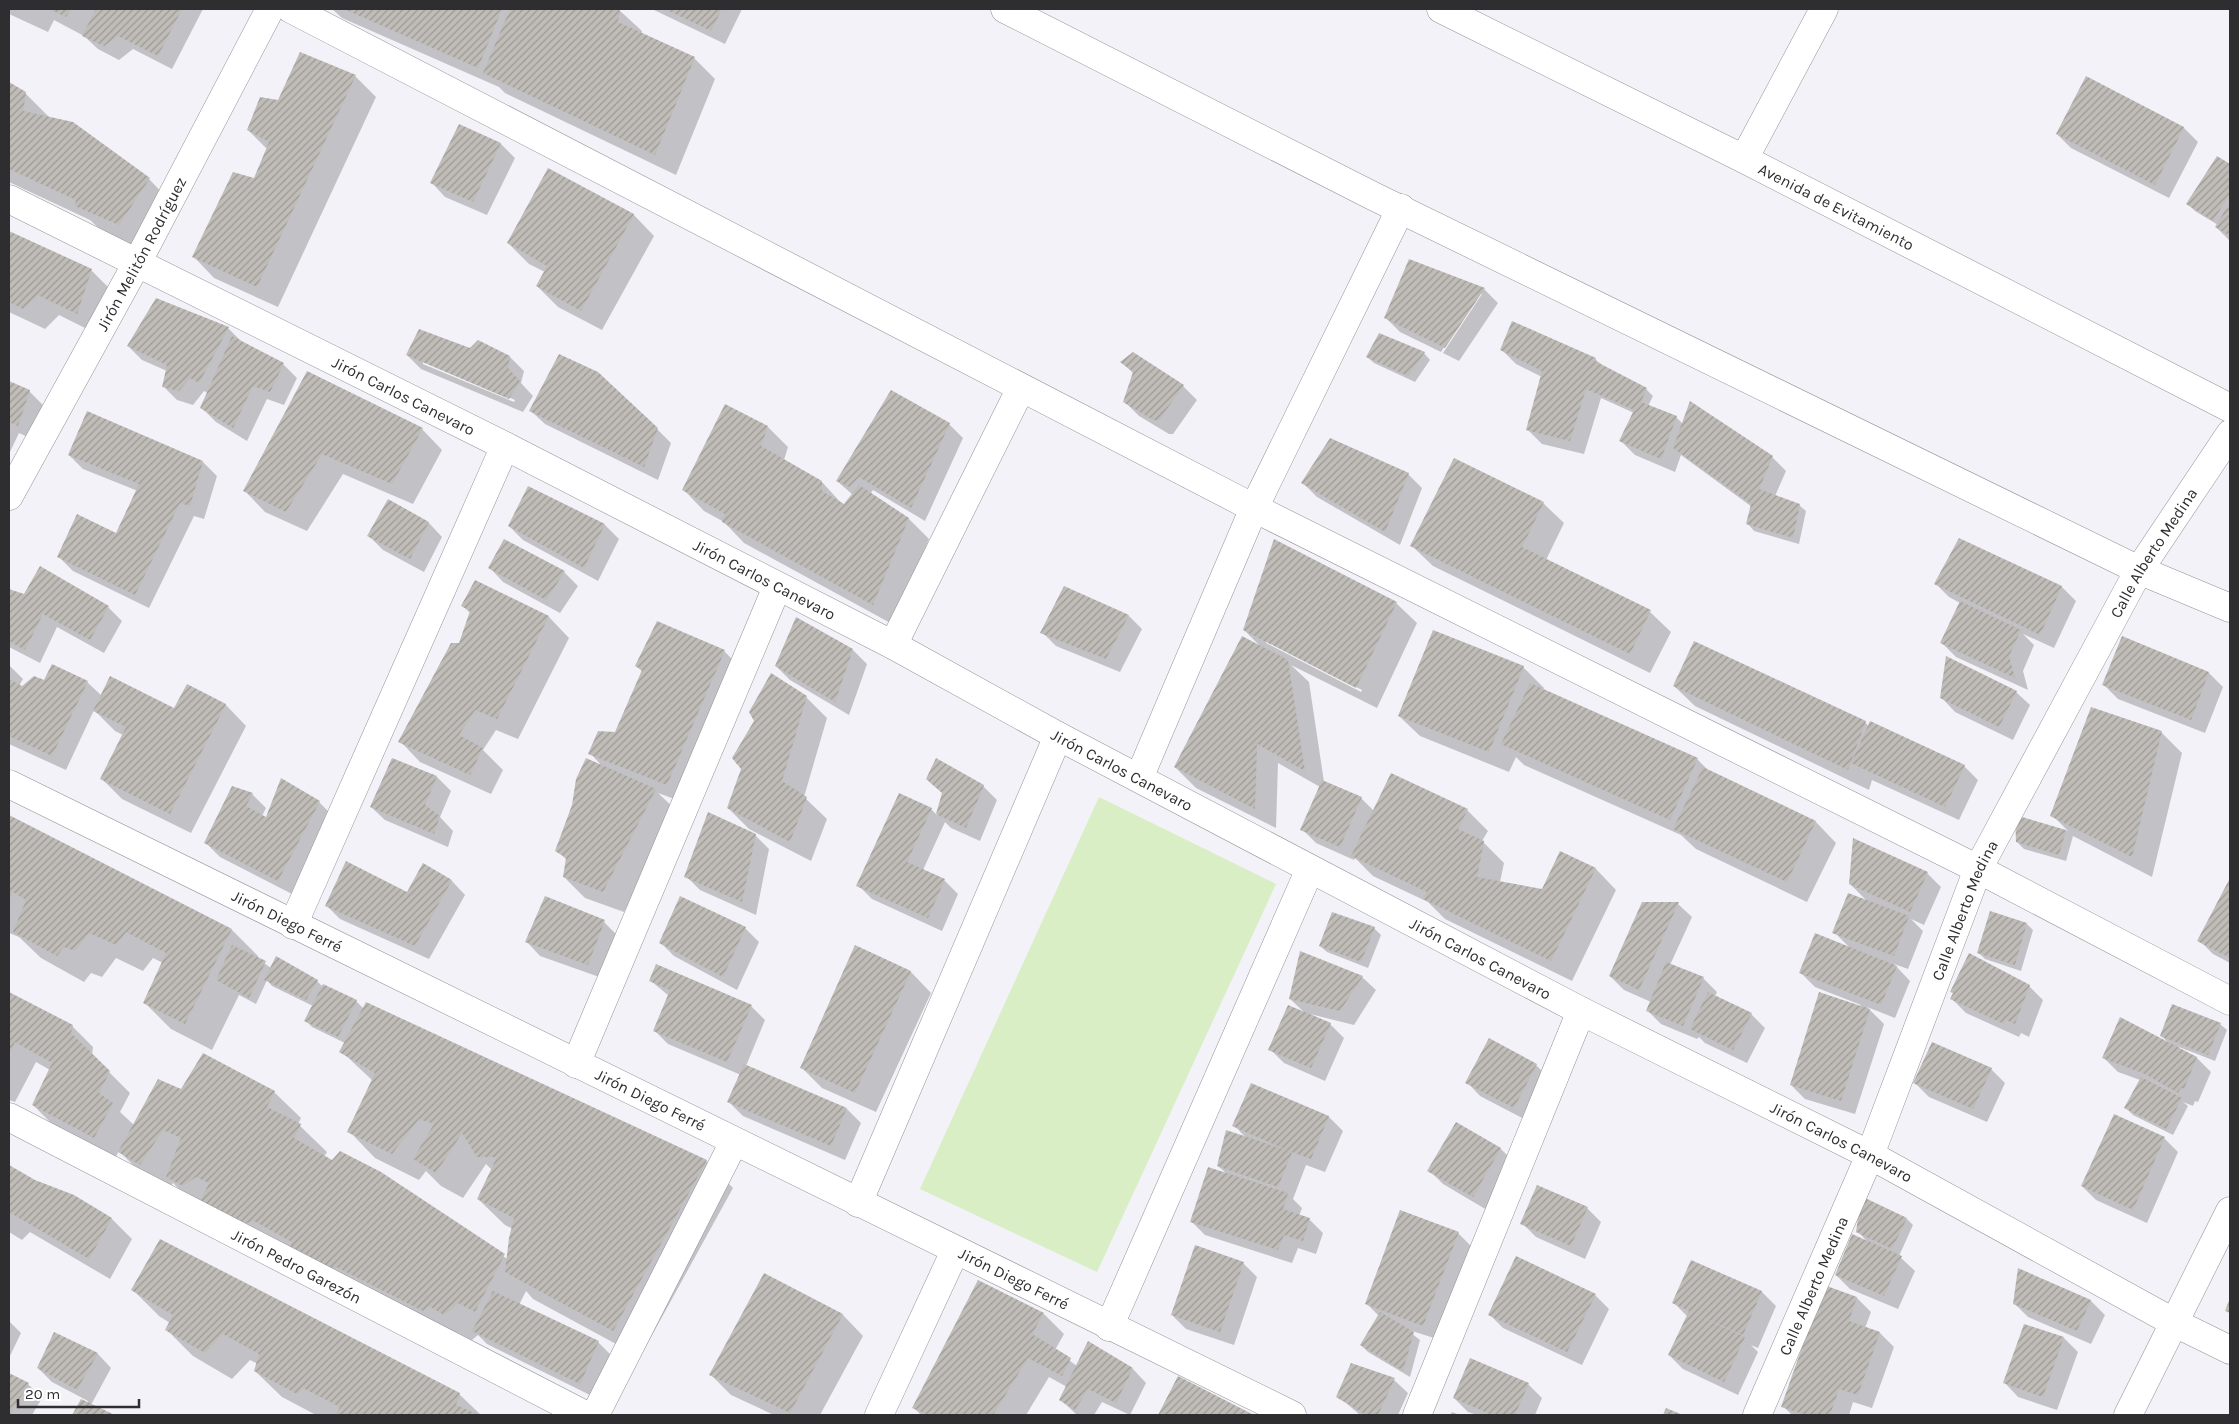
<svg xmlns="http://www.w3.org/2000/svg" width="2239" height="1424" font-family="Karla,sans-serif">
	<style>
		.green { fill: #d9eec5 }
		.shadow { fill: #0003; fill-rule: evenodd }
		.building { fill: url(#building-hatch) }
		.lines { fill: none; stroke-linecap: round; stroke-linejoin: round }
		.minor-casing { stroke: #939498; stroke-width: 29 }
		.minor { stroke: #fff; stroke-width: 28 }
		.labels { text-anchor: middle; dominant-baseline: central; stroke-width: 5; stroke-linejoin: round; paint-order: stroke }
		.street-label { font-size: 16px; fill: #2e2e30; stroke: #fff }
	</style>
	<defs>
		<pattern id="building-hatch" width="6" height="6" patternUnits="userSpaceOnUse" patternTransform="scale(1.25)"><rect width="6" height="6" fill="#c0bcb8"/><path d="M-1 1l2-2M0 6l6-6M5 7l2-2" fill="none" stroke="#9c9996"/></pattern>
	</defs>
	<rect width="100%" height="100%" fill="#f2f2f8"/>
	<path class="green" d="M1099 797 1276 884 1097 1272 920 1189Z"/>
	<path class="shadow" d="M9 9H203L172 69 133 49 119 60 98 49 84 36 54 20 48 32 9 14Z
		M332 9H618L642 31 641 34 694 58 715 79 676 175 505 93 499 87 342 18Z
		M652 9H742L725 44Z
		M355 76 376 97 278 307 214 278 194 257 255 180 267 149 248 130 279 101Z
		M2087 78 2184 128 2198 142 2169 198 2071 148 2057 134Z
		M9 83 25 93 50 118 149 179 175 206 146 251 104 233 90 220 9 182Z
		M460 125 501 144 515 158 487 215 445 197 432 183Z
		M2217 158 2230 166V241L2216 227 2218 225 2195 211 2188 204Z
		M548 170 634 215 654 236 602 330 558 307 537 286 545 272 529 264 508 243Z
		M9 232 91 270 112 291 97 334 59 315 45 329 9 312Z
		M1484 289 1498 303 1459 361 1443 353 1482 294H1479L1441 352 1400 332 1386 318Z
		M156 300 228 328 242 342 283 364 297 378 284 405 267 399 247 441 216 422 202 408 208 393 204 391 193 405 177 400 163 386 167 371 142 360 128 346Z
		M471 350 510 357 524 371 521 383 533 396 523 412 421 369 407 355ZM423 361 515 400 514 402 423 364Z
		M1502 350 1595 359 1603 366 1646 389 1653 396 1648 406 1676 417 1683 424 1772 457 1786 471 1775 496 1799 505 1806 511 1799 544 1754 531 1748 524 1752 507 1681 455 1675 472 1635 455 1621 441 1634 413 1601 398 1584 454 1542 444 1528 430 1542 377 1516 364Z
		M1424 353 1430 360 1415 382 1374 363 1367 357Z
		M1122 362 1183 386 1197 400 1173 434H1169L1139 416 1125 402 1134 374Z
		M307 373 422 429 442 450 413 504 343 474 307 531 265 512 245 491Z
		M9 382 29 391 43 405 32 439 19 433 9 454Z
		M531 411 657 429 671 443 658 480 545 424Z
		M87 412 203 462 217 476 204 519 194 516 149 608 73 571 59 557 117 535 138 491 83 469 69 455Z
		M949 424 963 438 925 521 873 490 870 494 909 519 929 539 894 625 744 543 724 522 704 511 684 490 768 427 788 447 784 460 822 482 844 506 853 495 837 481Z
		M1408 474 1422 488 1400 545 1317 497 1303 483Z
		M388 501 429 523 442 537 424 572 383 550 369 536Z
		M1543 503 1564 523 1546 560 1650 612 1671 632 1650 673 1433 566 1412 546Z
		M605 525 619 539 598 581 523 540 509 526Z
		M490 568 564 572 578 586 560 613 503 582Z
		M476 581 549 617 569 638 518 739 496 730 483 750 503 770 491 794 420 762 400 741 460 645 471 614 463 606Z
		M1935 583 2062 587 2076 601 2054 648 2023 634 2034 645 2023 671 2028 690 1956 657 1942 643 1960 603 1949 597Z
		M9 590 25 595 108 607 122 621 104 653 57 627 40 663 9 647Z
		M1396 603 1417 623 1377 708 1291 665 1309 682 1324 782 1361 798 1374 811 1467 810 1488 831 1482 841 1504 863 1500 882 1543 890 1561 852 1596 869 1616 890 1572 981 1445 919 1428 902 1373 876 1355 858 1354 860 1316 843 1302 829 1320 787 1278 763 1276 828 1196 788 1175 767 1261 647 1244 630ZM1266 641 1362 690 1361 692 1266 643Z
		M1129 616 1142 629 1120 672 1056 646 1042 632Z
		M853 650 867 664 849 715 790 680 776 666Z
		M724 651 745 672 688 804 658 793 676 810 624 912 585 898 564 877 567 860 557 850 603 767 590 753 616 734 643 672 636 666Z
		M9 665 23 679 19 686 22 688 45 682H87L102 696 175 710 187 685 226 705 246 726 191 833 122 799 101 778 123 735 115 731 94 710 66 770 9 744Z
		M1523 667 1544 688 1543 690 1697 759 1709 771 1816 822 1836 843 1807 902 1696 849 1681 835 1524 765 1516 757 1509 772 1420 736 1399 716Z
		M2209 673 2223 687 2205 733 2118 699 2104 685Z
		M1674 686 1865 722 1869 727 1964 766 1978 780 1959 820 1872 780 1869 790 1695 706Z
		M2016 692 2030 705 2013 740 1955 712 1941 697Z
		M806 697 827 718 804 797 827 819 811 861 749 829 728 808Z
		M2161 732 2182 753 2152 877 2073 836 2066 861 2024 849 2017 842 2016 817 2068 831 2052 815Z
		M392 759 437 777 451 791 440 817 453 831 448 847 385 820 371 807Z
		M983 786 997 800 980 841 951 828 945 822 923 870 944 880 958 894 942 931 872 899 858 885 931 809 937 815 943 794Z
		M252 794 266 808 262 816 267 819 319 802 333 816 292 894 220 857 206 843Z
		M9 816 232 930 258 956 257 958 271 968 317 981 323 987 356 1001 364 1009 706 1161 733 1188 640 1357 533 1299 526 1291 519 1305 598 1342 612 1356 594 1397 487 1344 478 1335 472 1340 456 1332 450 1337 194 1204 173 1183 167 1191 146 1178 119 1151 115 1158 54 1126 33 1105 50 1070 36 1062 15 1102 9 1100V993L72 1026 93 1047 92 1055 130 1093 120 1112 134 1125 182 1091 274 1092 301 1118 298 1124 327 1152 324 1157 508 1259 513 1229 505 1225 478 1199 492 1170 486 1164 463 1198 441 1186 426 1171 419 1180 375 1158 349 1131 373 1081 341 1051 345 1043 312 1027 305 1020 313 1006 272 986 267 980 256 1004 239 995 212 1050 171 1029 144 1002 163 963 153 958 143 971 116 958 102 977 91 973 84 982 41 958 19 937 9 933Z
		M755 835 769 849 756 915 700 890 686 876Z
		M423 865 452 881 465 895 429 959 340 919 326 905 408 894Z
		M1927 873 1941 887 1924 925 1911 919 1923 931 1908 969 1894 964 1910 981 1895 1018 1867 1007 1884 1024 1855 1114 1805 1099 1791 1085 1861 1005 1815 987 1801 973 1850 948 1834 932 1868 902 1850 884Z
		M2230 881V963L2213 954 2199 940Z
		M1678 904 1692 917 1670 965 1703 978 1717 992 1715 996 1751 1014 1765 1028 1747 1063 1705 1043 1699 1037 1697 1039 1661 1024 1647 1010 1651 1002 1624 990 1610 976Z
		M604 922 618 936 602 978 540 956 527 942Z
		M2027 924 2033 930 2021 971 1985 959 1978 952Z
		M745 928 759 942 737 990 674 956 660 942Z
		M1374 928 1381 935 1368 968 1327 952 1320 946Z
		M856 947 911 972 931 993 876 1112 822 1088 801 1067Z
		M1362 977 1376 990 1354 1025 1310 1014 1330 1024 1344 1038 1325 1081 1284 1063 1270 1049 1305 1013 1290 999Z
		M651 981 751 1006 765 1020 746 1066 847 1109 861 1123 845 1160 743 1116 729 1102 741 1075 668 1044 654 1030 669 996Z
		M2029 986 2043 1000 2029 1037 2021 1033 2019 1037 1966 1013 1952 999Z
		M2220 1024 2227 1030 2215 1061 2179 1047V1049L2197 1058 2211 1072 2198 1102 2195 1101 2193 1106 2183 1102 2188 1106 2173 1135 2133 1115 2126 1108 2140 1080 2118 1072 2104 1058 2168 1042 2161 1036Z
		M1536 1065 1550 1079 1528 1121 1480 1096 1467 1082Z
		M1991 1069 2005 1083 1987 1122 1929 1097 1915 1083Z
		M1252 1084 1329 1117 1343 1131 1325 1172 1306 1165 1293 1199 1302 1208 1299 1216 1309 1219 1323 1233 1316 1254 1298 1248 1292 1263 1205 1235 1191 1221 1227 1174 1218 1166 1246 1138 1234 1125Z
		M1456 1124 1501 1149 1515 1163 1487 1210 1443 1184 1429 1170Z
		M2164 1138 2178 1152 2147 1223 2096 1200 2082 1186Z
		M9 1166 34 1181 73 1196 112 1219 132 1239 110 1279 30 1232 22 1240 9 1232Z
		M1587 1208 1601 1222 1585 1259 1536 1237 1522 1223Z
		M1907 1219 1913 1225 1899 1256 1915 1271 1898 1309 1850 1289 1836 1275 1868 1242 1857 1231Z
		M1458 1233 1472 1247 1437 1339 1406 1329 1420 1340 1410 1377 1368 1352 1361 1345 1379 1316 1366 1303Z
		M1692 1262 1762 1292 1776 1306 1758 1348 1751 1345 1758 1352 1738 1395 1683 1369 1669 1355 1688 1317 1674 1303Z
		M1243 1263 1257 1277 1234 1345 1186 1329 1172 1315Z
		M2019 1270 2091 1301 2105 1315 2091 1344 2028 1317 2014 1303Z
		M765 1275 843 1315 863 1336 820 1415H774L731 1395 711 1375Z
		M1824 1287 1857 1298 1871 1312 1865 1328 1880 1333 1894 1347 1872 1408 1853 1402 1849 1415H1792L1783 1406Z
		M132 1289 459 1394 481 1415H316L282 1397 255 1371 258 1364 250 1360 232 1379 193 1356 167 1330 170 1323 159 1316Z
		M1595 1295 1609 1309 1582 1365 1503 1328 1489 1314Z
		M1044 1314 1064 1334 1055 1350 1077 1366 1133 1369 1146 1383 1130 1415 1102 1402 1094 1415H1077L1061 1400 1067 1387 1049 1377 1026 1415H921L914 1408Z
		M9 1321 21 1333 9 1358Z
		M2025 1326 2064 1338 2078 1352 2057 1410 2018 1397 2005 1383Z
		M54 1334 98 1354 111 1368 91 1405 113 1415H73L81 1400 87 1403 88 1401 52 1382 38 1368Z
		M9 1374 28 1384 42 1398 32 1415H9Z
		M1178 1378 1251 1415H1159Z
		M1394 1380 1408 1393 1398 1415H1360L1338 1396Z
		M1528 1384 1542 1398 1535 1415H1477L1468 1412 1454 1398Z
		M1452 1412 1460 1415H1450Z"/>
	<path class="building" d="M49 9H71L66 17Z
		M96 9H182L158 56 118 36 104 46 82 36Z
		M344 9H502L478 68Z
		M510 9H620L618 22 695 57 655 155 483 73Z
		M665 9H722L711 31Z
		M300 52 356 75 257 287 192 257 233 172 254 178 269 142 247 130 260 97 278 100Z
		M2086 76 2184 127 2155 185 2056 134Z
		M9 82 26 92 23 111 73 122 150 178 119 225 75 206 76 200 9 169Z
		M459 124 501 143 473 202 430 183Z
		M2217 156 2230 164V194L2213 221 2186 204Z
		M548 168 634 214 581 311 536 286 547 266 507 243Z
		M2230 202V236L2215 227Z
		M9 231 92 269 77 314 38 295 23 309 9 302Z
		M1409 259 1485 288 1445 348 1384 318Z
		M156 298 229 327 199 383 190 378 179 391 162 387 167 365 127 346Z
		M1512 321 1596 358 1595 361 1647 388 1641 402 1677 416 1661 459 1619 441 1634 410 1586 389 1570 441 1526 430 1542 371 1500 350Z
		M419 329 470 348 478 340 510 356 508 368 520 381 509 399 406 355Z
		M1379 333 1425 352 1408 376 1366 357Z
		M232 336 284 363 270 392 253 386 233 428 200 408Z
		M1133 352 1184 385 1159 420H1153L1123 402 1133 372 1120 362Z
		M559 354 598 372 658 428 644 467 529 411Z
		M307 371 423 428 392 484 322 454 286 512 243 491Z
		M9 381 30 390 18 426 9 422Z
		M891 390 950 423 911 508 859 477 849 487 836 481Z
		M1690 401 1773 456 1759 489 1800 504 1793 538 1746 524 1751 504 1673 448Z
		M725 404 768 426 761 446 822 481V491L844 504 859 485 909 518 873 605 722 522 725 514 682 490Z
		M87 411 203 461 190 506 180 503 135 595 57 557 77 514 116 533 139 484 68 455Z
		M1330 438 1409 473 1385 532 1301 483Z
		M1454 458 1544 502 1522 547 1651 610 1630 654 1410 546Z
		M528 486 605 524 584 568 508 526Z
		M388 499 429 522 410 559 367 536Z
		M1959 538 2062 586 2040 635 1934 584Z
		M504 539 565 571 546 600 488 568Z
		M1274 539 1397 602 1356 688 1243 630Z
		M40 566 109 606 90 640 43 614 25 650 9 641V589L24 594Z
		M475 580 549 616 497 719 475 710 459 735 483 748 470 775 398 742 451 643H459L470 611 461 606Z
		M1064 586 1129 615 1106 659 1040 633Z
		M1960 601 2021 630 2009 656 2015 678 1940 643Z
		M796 617 853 649 835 702 775 666Z
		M657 621 725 650 667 785 588 754 598 731 615 732 642 670 635 666Z
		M1433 630 1524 666 1489 752 1398 716Z
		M1242 636 1288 660 1305 771 1257 744 1255 809 1174 767Z
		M2122 636 2209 672 2191 720 2102 685Z
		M1694 641 1866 721 1848 770 1673 686Z
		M1946 656 2017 691 1999 727 1940 698Z
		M52 664 88 681 52 756 9 736V679L22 686 34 676 44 680Z
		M771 673 807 696 782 781 807 797 790 842 727 808 741 769 732 758 754 721 749 712Z
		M110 676 174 708 187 684 226 704 170 814 100 779 126 727 93 711Z
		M1530 683 1698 758 1670 820 1501 744Z
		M2091 707 2162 731 2132 857 2050 816Z
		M1870 721 1965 765 1945 807 1851 763Z
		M392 758 437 776 425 805 440 816 434 834 370 807Z
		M586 758 656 789 603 892 563 877 566 858 555 851 572 805 576 779Z
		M936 758 984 785 966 828 936 814 942 793 926 779Z
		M1703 767 1816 821 1787 882 1673 829Z
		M1391 773 1468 809 1458 829 1484 841 1477 877 1542 889 1560 851 1596 868 1551 961 1423 899 1427 892 1351 856Z
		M281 778 320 801 278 881 204 843 232 786 253 793 246 806 266 817Z
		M1322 780 1362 797 1340 847 1300 830Z
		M899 793 932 808 907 862 945 879 928 918 856 886Z
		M708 812 756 834 742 902 684 877Z
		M9 815 232 929 185 1024 143 1003 166 953 126 932 116 945 89 933 75 951 64 947 57 956 13 932 26 900 13 892 9 899Z
		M2015 815 2066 830 2059 855 2016 842Z
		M1853 838 1928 872 1910 912 1849 884Z
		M346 861 407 892 423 863 452 880 415 946 325 906Z
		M2230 878V958L2197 941Z
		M1848 893 1909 916 1894 956 1832 933Z
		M545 896 605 920 588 965 525 942Z
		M680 896 746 927 723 977 659 943Z
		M1642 902H1679L1639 990 1609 976Z
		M1990 911 2027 923 2015 965 1977 953Z
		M1332 912 1375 927 1361 962 1319 946Z
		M1815 933 1897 966 1881 1005 1799 973Z
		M232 945 266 961 249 998 216 980Z
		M855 945 911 971 855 1093 800 1068Z
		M1300 951 1363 976 1340 1011 1289 999Z
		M1969 953 2030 985 2015 1024 2006 1020 2004 1024 1950 999 1953 993 1950 992Z
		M276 956 318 980 306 1000 264 980Z
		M1666 962 1704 977 1683 1026 1646 1011Z
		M656 964 752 1005 727 1062 653 1031 670 990 649 981Z
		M323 984 357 1000 338 1037 304 1021Z
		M9 992 73 1025 71 1033 110 1071 99 1093 113 1103 94 1138 32 1105 52 1063 15 1042 9 1054Z
		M1708 992 1752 1013 1733 1050 1690 1029Z
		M1819 992 1870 1009 1841 1101 1790 1085Z
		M366 1002 707 1160 613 1331 505 1272 509 1238 514 1218 477 1199 497 1157H477L462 1133 436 1173 413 1159 434 1124 419 1119 392 1154 347 1132 375 1073 339 1052Z
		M2172 1004 2221 1023 2208 1055 2160 1036Z
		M1288 1005 1331 1023 1311 1068 1268 1050Z
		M2120 1017 2197 1057 2184 1089 2181 1088 2178 1093 2145 1074 2102 1058Z
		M1489 1038 1537 1064 1514 1108 1465 1083Z
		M1932 1042 1992 1068 1973 1109 1913 1083Z
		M203 1053 275 1091 267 1107 301 1124 294 1138 332 1160 340 1151 381 1172 505 1254 475 1312 458 1303 444 1315 429 1306 423 1311 336 1267 330 1272 288 1250 292 1242 254 1221 243 1224 200 1202 209 1183 196 1177 183 1186 166 1177 181 1138 163 1130 140 1165 118 1152 158 1079 181 1089Z
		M744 1064 847 1108 831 1146 727 1102Z
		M2141 1077 2182 1098 2166 1129 2124 1108Z
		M1251 1083 1329 1116 1311 1159 1292 1152 1278 1187 1217 1166 1226 1130 1289 1151 1232 1126Z
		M2114 1114 2165 1137 2133 1210 2081 1186Z
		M1456 1122 1501 1148 1473 1197 1427 1171Z
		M9 1165 35 1180 74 1195 112 1218 89 1259 9 1212Z
		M1208 1167 1288 1193 1283 1209 1310 1218 1303 1241 1284 1235 1278 1250 1190 1222Z
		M1537 1185 1588 1207 1571 1246 1520 1224Z
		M1861 1196 1907 1218 1892 1249 1856 1232Z
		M1400 1210 1459 1232 1423 1326 1365 1304Z
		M1852 1234 1902 1256 1884 1296 1835 1275Z
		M160 1239 460 1393 456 1405 479 1415H336L340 1407 303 1388 297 1394 254 1371 259 1354 223 1334 205 1353 165 1330 173 1315 131 1290Z
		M1195 1245 1244 1262 1220 1332 1171 1315Z
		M1516 1256 1596 1294 1567 1352 1488 1315Z
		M1691 1260 1762 1291 1743 1335 1692 1313 1745 1337 1724 1382 1668 1355 1689 1311 1672 1303Z
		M2018 1268 2091 1300 2077 1331 2013 1304Z
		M764 1273 843 1314 790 1413 709 1375Z
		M978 1280 1044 1313 1032 1334 1071 1358 1062 1376 1028 1358 993 1415H928L912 1408Z
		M1824 1285 1857 1297 1849 1321 1880 1332 1858 1395 1839 1389 1830 1415H1806L1781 1407Z
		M493 1291 599 1341 580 1384 472 1331Z
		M2230 1298V1313L2225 1311Z
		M1380 1312 1414 1332 1403 1371 1360 1345Z
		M2024 1324 2064 1337 2043 1397 2003 1383Z
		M54 1332 98 1353 77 1390 37 1368Z
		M1088 1341 1133 1368 1116 1403 1088 1389 1075 1410 1059 1400Z
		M1470 1358 1529 1383 1515 1415H1492L1453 1398Z
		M1351 1363 1395 1378 1378 1415H1366L1336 1397Z
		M9 1373 29 1383 10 1415H9Z
		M1178 1376 1254 1415H1158Z
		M81 1399 115 1415H72Z
		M1666 1408 1683 1415H1663Z"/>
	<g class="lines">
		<g class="minor-casing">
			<g id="minor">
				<path d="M291 9 1254 508 1978 869 2230 1001"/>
				<path d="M1005 9 1373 196 2139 570 2230 608"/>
				<path id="s1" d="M1441 9 1744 159 2230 408"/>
				<path d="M1744 159 1824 9"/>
				<path id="s2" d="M9 199 505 446 893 645 1058 736 1581 1011 1870 1155 2175 1323 2230 1350"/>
				<path id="s3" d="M9 496 137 263 270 9"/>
				<path d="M893 645 1021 388"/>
				<path d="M1139 778 1254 508 1401 208"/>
				<path id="s4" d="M9 784 1292 1415"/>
				<path d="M293 925 505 446"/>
				<path d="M576 1064 777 587"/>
				<path id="s5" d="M9 1117 585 1415"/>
				<path d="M858 1203 1058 736"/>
				<path d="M1109 1327 1310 869"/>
				<path d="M595 1415 734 1142"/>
				<path d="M879 1415 955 1251"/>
				<path d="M1417 1415 1581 1011"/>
				<path id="s6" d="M1757 1415 1870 1155 1978 869 2139 570 2230 434"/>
				<path d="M2128 1415 2230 1211"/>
			</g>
		</g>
		<use href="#minor" class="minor"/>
	</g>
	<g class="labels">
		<g class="street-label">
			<text stroke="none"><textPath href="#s1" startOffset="442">Avenida de Evitamiento</textPath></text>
			<text stroke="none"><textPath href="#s3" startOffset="276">Jirón Melitón Rodríguez</textPath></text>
			<text stroke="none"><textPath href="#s2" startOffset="441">Jirón Carlos Canevaro</textPath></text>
			<text stroke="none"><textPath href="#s6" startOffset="951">Calle Alberto Medina</textPath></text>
			<text stroke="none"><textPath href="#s2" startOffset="846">Jirón Carlos Canevaro</textPath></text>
			<text stroke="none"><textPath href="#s2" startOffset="1251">Jirón Carlos Canevaro</textPath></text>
			<text stroke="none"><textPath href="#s6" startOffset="546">Calle Alberto Medina</textPath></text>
			<text stroke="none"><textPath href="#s4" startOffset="310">Jirón Diego Ferré</textPath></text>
			<text stroke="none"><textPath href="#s2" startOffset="1656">Jirón Carlos Canevaro</textPath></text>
			<text stroke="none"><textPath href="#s4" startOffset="715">Jirón Diego Ferré</textPath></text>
			<text stroke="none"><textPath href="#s2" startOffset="2061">Jirón Carlos Canevaro</textPath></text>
			<text stroke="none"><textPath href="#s5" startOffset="324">Jirón Pedro Garezón</textPath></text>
			<text stroke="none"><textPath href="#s4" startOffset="1120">Jirón Diego Ferré</textPath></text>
			<text stroke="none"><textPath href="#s6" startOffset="141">Calle Alberto Medina</textPath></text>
		</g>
	</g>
	<rect width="2239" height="1424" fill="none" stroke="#2e2e30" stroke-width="20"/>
	<path d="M18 1399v8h121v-8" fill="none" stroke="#2e2e30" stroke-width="2.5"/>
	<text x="25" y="1399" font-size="15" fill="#2e2e30" stroke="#ffffff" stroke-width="4" paint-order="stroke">20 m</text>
</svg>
